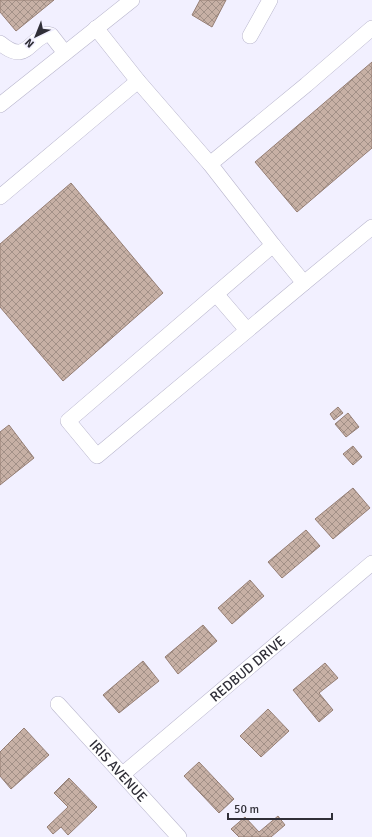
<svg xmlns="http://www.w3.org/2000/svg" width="372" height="837" font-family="Signika,sans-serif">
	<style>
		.building { fill: url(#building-cross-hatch); stroke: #957e74 }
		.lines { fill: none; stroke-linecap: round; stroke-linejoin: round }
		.minor-casing { stroke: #b9b6cd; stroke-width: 16 }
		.minor { stroke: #fff; stroke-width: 15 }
		.labels { text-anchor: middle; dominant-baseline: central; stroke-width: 4; stroke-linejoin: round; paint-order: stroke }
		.street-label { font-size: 14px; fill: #302f38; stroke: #f2f0ff }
	</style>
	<defs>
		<pattern id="building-cross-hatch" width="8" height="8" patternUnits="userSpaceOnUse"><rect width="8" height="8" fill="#c7b0a5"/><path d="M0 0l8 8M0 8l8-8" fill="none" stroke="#a29087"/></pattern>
	</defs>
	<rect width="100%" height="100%" fill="#f2f0ff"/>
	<path class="building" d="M0 0H54L16 31 0 12Z
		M200 0H226L212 27 192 15Z
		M372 62V148L297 212 255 162Z
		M71 183 163 293 63 381 0 307V244Z
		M338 407 343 413 334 420 330 414Z
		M348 413 359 427 346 437 335 424Z
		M9 425 34 458 0 485V432Z
		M353 446 362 457 353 465 343 454Z
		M353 488 370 508 333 539 315 519Z
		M306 530 320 546 282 578 268 562Z
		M250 580 264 596 232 624 218 608Z
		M203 625 217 641 178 674 165 657Z
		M143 661 159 681 119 713 103 695Z
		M325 663 338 678 319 693 333 710 319 722 293 690Z
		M268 709 289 731 261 757 240 736Z
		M24 728 49 755 11 789 0 776V752Z
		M199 762 234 799 219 813 184 776Z
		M69 778 97 807 68 835 61 827 53 834 47 827 68 807 54 793Z
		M278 816 285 825 271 837H239L231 829 245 817 259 832Z"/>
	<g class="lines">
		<g class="minor-casing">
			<g id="minor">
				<path d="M96 28 138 81 210 164 273 245 304 283 372 227"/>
				<path d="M250 36 270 0"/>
				<path d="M0 43C26 64 26 43 47 34L51 35 65 53"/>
				<path d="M0 105 132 0"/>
				<path d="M210 164 306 85 372 28"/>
				<path d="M0 197 138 81"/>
				<path d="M273 245 68 421 97 456 304 283"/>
				<path d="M216 294 247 330"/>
				<path id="s1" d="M58 704 179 837"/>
				<path id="s2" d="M123 774 372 563"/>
			</g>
		</g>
		<use href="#minor" class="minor"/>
	</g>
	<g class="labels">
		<g class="street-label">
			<text stroke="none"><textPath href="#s2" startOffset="163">REDBUD DRIVE</textPath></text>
			<text stroke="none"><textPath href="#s1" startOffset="90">IRIS AVENUE</textPath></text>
		</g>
	</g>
	<g transform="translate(36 36) rotate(223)" stroke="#f2f0ff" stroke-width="3" paint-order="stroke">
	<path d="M0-3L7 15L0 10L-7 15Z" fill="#302f38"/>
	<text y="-6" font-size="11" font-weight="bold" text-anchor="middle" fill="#302f38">N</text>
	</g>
	<path d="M228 813v6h104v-6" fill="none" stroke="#302f38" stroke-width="2"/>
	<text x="234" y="813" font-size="12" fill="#302f38" stroke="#f2f0ff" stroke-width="3" paint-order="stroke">50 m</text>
</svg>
